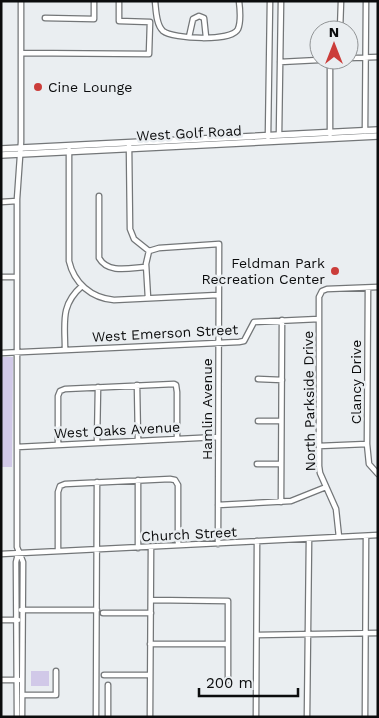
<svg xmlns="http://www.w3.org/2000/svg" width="379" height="718" font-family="'Work Sans',sans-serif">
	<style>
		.green { fill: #d1c9e8 }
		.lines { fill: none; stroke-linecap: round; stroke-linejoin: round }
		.minor-casing { stroke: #737678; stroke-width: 7 }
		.major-casing { stroke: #737678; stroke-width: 8 }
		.minor { stroke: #fff; stroke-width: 4.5 }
		.major { stroke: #fff; stroke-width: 5.5 }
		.poi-dot { fill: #cb3d3a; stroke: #eaeef1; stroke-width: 2 }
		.labels { text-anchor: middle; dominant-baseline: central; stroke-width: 5; stroke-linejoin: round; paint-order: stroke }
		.poi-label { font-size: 14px; fill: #0b0c0d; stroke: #eaeef1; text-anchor: start }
		.street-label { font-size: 14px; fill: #0b0c0d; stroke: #eaeef1 }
	</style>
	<rect width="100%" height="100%" fill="#eaeef1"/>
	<path class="green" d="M1 357H13L12 467H1Z
		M31 671H49V686H31Z"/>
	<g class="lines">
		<g class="minor-casing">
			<path id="minor" d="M21 1V142L17 199V547L23 562 22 717
				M155 1C156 10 156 25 163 31 173 39 232 42 238 29 241 22 240 9 239 1
				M45 18 94 19V1
				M340 30 341 1
				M189 37 193 19 199 16 204 18 206 37
				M21 53 149 54 150 22 119 21V1
				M349 58 378 57
				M280 62 319 60
				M365 131 366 1
				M330 134V60
				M279 135 281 1
				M268 137 270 1
				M129 145 130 229 134 239 149 251
				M69 150V261C74 283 91 298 114 300L218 295
				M99 196V258C108 274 130 268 146 267
				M1 202 17 201
				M149 251 159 248 219 244 218 544
				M1 277H17
				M368 288 367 444 369 464 378 474
				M148 298 146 264 149 251
				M65 349C65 323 60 305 82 286
				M1 353 239 342 244 341 254 322 319 319
				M258 379 282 380
				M137 385 138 440
				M258 421H281
				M97 442 98 387
				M58 445V396L60 391 65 389 174 384 176 385 177 392V439
				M319 446 367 444
				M17 447 218 437
				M257 464H281
				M138 480V548
				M281 502 282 320
				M218 505 291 501 326 487
				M339 537 336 509 320 473 319 466V297L322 291 327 289 378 287
				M58 551V492L60 486 65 484 170 479 175 480 178 485V545
				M1 554 378 535
				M151 600 228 601V680
				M21 610H97
				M103 613H151
				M1 620H18
				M257 635 378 633
				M150 644H228
				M104 675H150
				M1 680H19
				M108 685V717
				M22 695H56V671
				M17 717 16 562 18 554
				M96 717 97 482
				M150 717 151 547
				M256 717 257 541
				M307 717 309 539
				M365 717 366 536"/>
		</g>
		<g class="major-casing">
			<path id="major" d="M1 149 378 130
				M1 155 378 136"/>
		</g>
		<use href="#minor" class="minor"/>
		<use href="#major" class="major"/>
	</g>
	<g class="poi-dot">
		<circle cx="38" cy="87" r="5"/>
		<circle cx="335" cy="271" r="5"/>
	</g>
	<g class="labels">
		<g class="poi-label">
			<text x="48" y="87">Cine Lounge</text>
			<text x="325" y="263" text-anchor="end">Feldman Park<tspan x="325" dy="16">Recreation Center</tspan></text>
		</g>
		<g class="street-label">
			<text transform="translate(189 133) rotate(-3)">West Golf Road</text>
			<text transform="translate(165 333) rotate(-3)">West Emerson Street</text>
			<text transform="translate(356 382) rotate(-90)">Clancy Drive</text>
			<text transform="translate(309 401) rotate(-91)">North Parkside Drive</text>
			<text transform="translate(207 409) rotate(-90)">Hamlin Avenue</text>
			<text transform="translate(117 430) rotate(-3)">West Oaks Avenue</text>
			<text transform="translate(189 534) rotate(-3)">Church Street</text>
		</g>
	</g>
	<rect width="379" height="718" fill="none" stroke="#0b0c0d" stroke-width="5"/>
	<g transform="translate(334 45)"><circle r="24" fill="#eaeef1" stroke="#919496"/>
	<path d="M0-4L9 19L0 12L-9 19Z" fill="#cb3d3a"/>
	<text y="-8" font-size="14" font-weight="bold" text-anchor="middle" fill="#0b0c0d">N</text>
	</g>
	<path d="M199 688v8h99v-8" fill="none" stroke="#0b0c0d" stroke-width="2.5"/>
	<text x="206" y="688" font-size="15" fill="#0b0c0d" stroke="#eaeef1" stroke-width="4" paint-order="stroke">200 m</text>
</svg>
